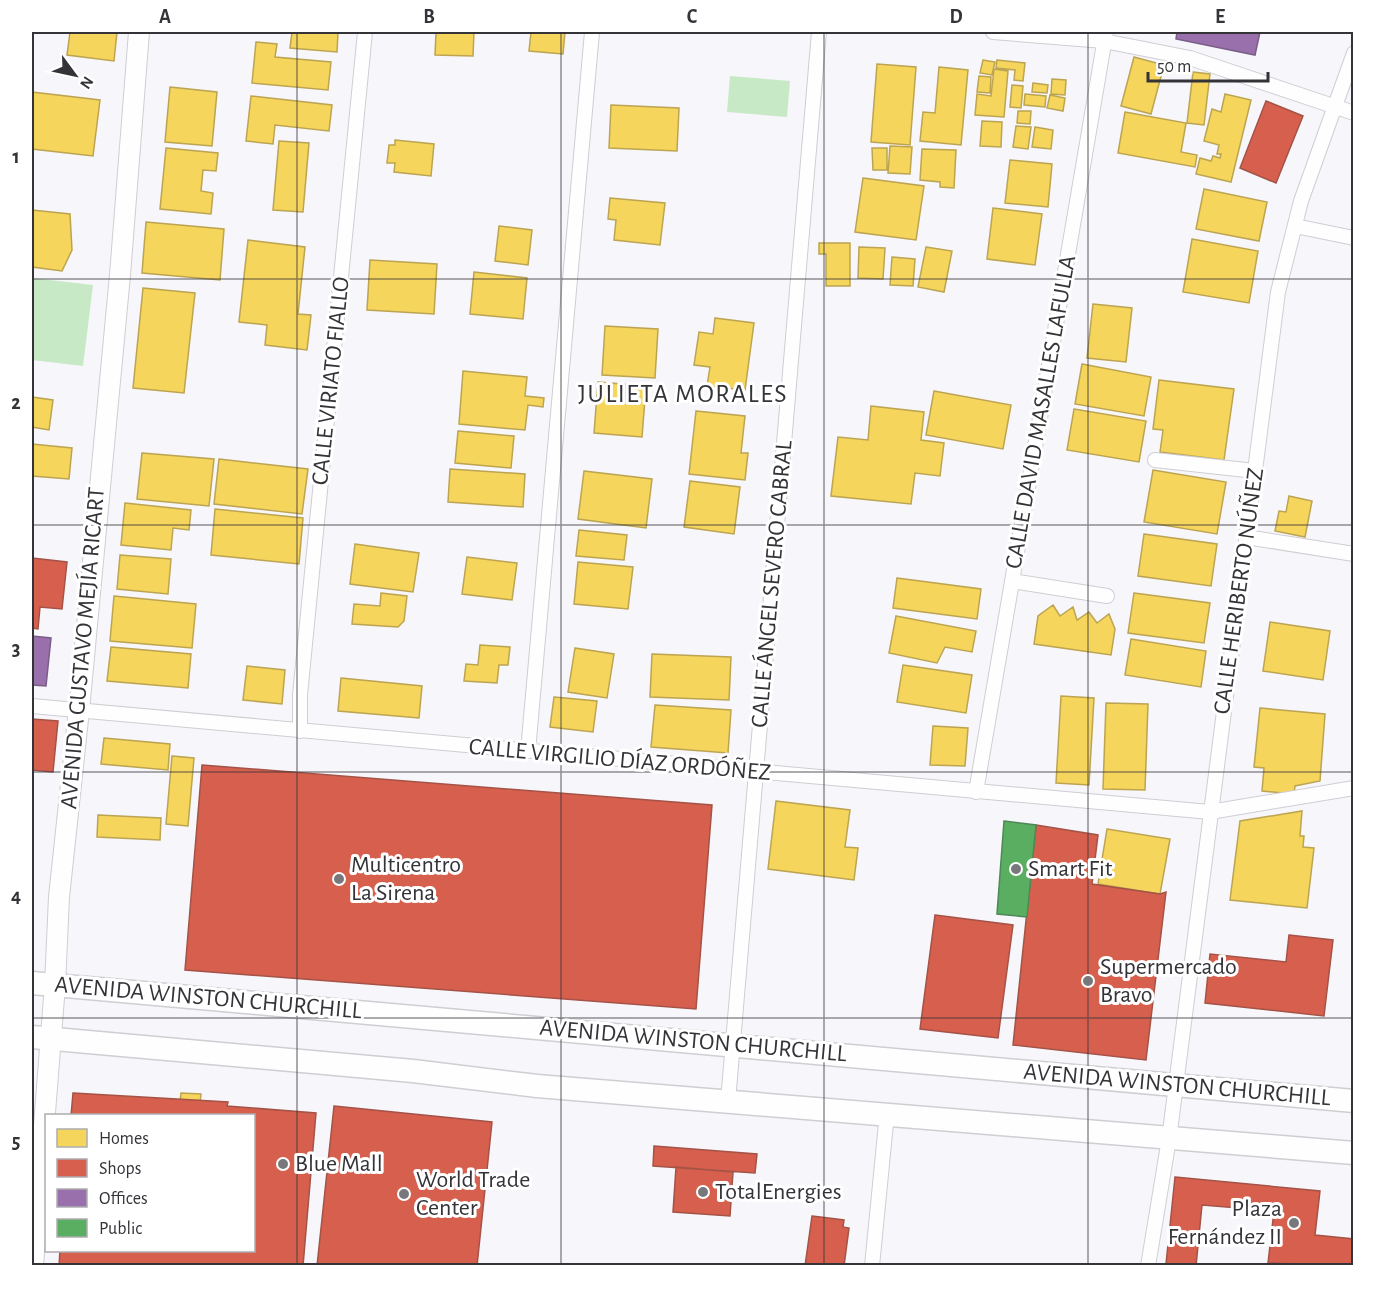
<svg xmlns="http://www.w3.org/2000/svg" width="1385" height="1297" font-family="'Alegreya Sans',sans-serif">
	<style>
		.green { fill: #c7e9c5 }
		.homes { fill: #f6d55c; stroke: #bca451; stroke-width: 1.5 }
		.shops { fill: #d6604d; stroke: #a55247; stroke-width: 1.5 }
		.offices { fill: #9970ab; stroke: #7a5e88; stroke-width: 1.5 }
		.public { fill: #5aae61; stroke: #4e8955; stroke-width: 1.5 }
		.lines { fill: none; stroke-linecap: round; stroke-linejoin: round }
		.street-casing { stroke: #ceced3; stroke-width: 16 }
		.secondary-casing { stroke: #ceced3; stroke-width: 22 }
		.primary-casing { stroke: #ceced3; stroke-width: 25 }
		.street { stroke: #fefefe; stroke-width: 14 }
		.secondary { stroke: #fefefe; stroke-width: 20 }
		.primary { stroke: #fefefe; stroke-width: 22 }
		.grid { fill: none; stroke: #333338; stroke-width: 1.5; stroke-opacity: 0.55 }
		.poi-dot { fill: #77777c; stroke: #fff; stroke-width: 2 }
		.labels { text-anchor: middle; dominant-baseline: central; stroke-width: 6; stroke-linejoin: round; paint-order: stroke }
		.street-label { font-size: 24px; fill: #333338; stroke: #fff }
		.poi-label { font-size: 24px; fill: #333338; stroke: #fff; text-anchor: start }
		.neighbourhood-label { font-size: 26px; letter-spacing: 1.5px; fill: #333338; stroke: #fff }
		.neatline { fill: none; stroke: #333338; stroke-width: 2 }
		.grid-label { font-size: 20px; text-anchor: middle; font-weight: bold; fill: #333338 }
	</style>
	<rect width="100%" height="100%" fill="#f6f6fb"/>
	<path class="green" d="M730 76 790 81 787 117 727 112Z
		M32 278 93 285 83 366 32 360Z"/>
	<path class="homes" d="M70 32H117L114 61 67 55Z
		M292 32H338L337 52 290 48Z
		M436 32H474L473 56 435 55Z
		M531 32H565L563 54 529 51Z
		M256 42 277 44 275 57 331 62 328 90 252 83Z
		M1134 57 1164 65 1151 114 1121 106Z
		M983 60 995 62 992 75 980 73Z
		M997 60 1025 63 1023 81 1014 80 1015 70 996 68Z
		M877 64 916 67 910 145 871 142Z
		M939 67 968 70 961 145 920 141 923 112 935 113Z
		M994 69 1008 71 1004 117 975 115 977 94 991 96Z
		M1193 72 1210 74 1204 125 1187 123Z
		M979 76 991 77 990 93 977 92Z
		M1052 79 1066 80 1065 95 1051 94Z
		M1033 83 1048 85 1047 93 1032 92Z
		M1012 85 1023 86 1021 108 1010 107Z
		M170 87 217 92 212 146 165 142Z
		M32 92 100 100 93 156 32 149Z
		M1025 94 1046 96 1045 107 1024 105Z
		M1225 94 1251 100 1231 182 1196 174 1200 158 1211 161 1213 156 1220 158 1221 154H1217L1219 145 1204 141 1212 109 1221 112Z
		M1050 95 1065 98 1063 111 1047 108Z
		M251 96 332 105 329 131 275 125 273 144 246 141Z
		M611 105 679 108 677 151 609 148Z
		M1018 111H1031L1030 124 1017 123Z
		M1125 112 1186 123 1181 152 1197 155 1195 167 1118 153Z
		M982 121 1002 122 1001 147 980 146Z
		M1016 126 1031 127 1028 149 1013 147Z
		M1035 127 1053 130 1051 149 1032 147Z
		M395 140 434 144 431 176 394 172 395 163H387L389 145H395Z
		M279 141 309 143 303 212 273 210Z
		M890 146 912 147 910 174 888 173Z
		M166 148 218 153 216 171 203 170 201 191 213 193 211 214 160 209Z
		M872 148H887V170H873Z
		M922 149 956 150 954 188 940 187V182L920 180Z
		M1010 160 1052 164 1048 207 1005 203Z
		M863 178 924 186 916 240 855 232Z
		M1204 189 1267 202 1259 241 1196 229Z
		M610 198 665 203 660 245 614 240 616 220 608 219Z
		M993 208 1042 214 1035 265 987 259Z
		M32 210 70 214 72 250 62 271 32 267Z
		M146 222 224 229 220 280 142 273Z
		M499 226 532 230 528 265 495 261Z
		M1192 239 1258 251 1249 303 1183 292Z
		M248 240 305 247 298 314 311 315 307 350 265 345 267 325 239 322Z
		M819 243H850V286H826V254H819Z
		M859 247 885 248 883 279 858 278Z
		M926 247 952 251 944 292 918 287Z
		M892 257 915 259 913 286 890 285Z
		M370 260 437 264 434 314 367 310Z
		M474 272 527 278 523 319 470 314Z
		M143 288 195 293 184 393 133 388Z
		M1093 304 1132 308 1126 362 1087 358Z
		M715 318 754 323 745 390 707 386 710 367 694 365 699 332 713 334Z
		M605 326 658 329 655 378 602 375Z
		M1082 364 1151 377 1144 416 1075 404Z
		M463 371 527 377 525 396 544 398 543 407 528 405 525 430 459 424Z
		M1159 380 1234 389 1224 460 1160 452 1163 430 1153 429Z
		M598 382 646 386 642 437 594 433Z
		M934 391 1011 405 1003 449 926 435Z
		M32 397 53 400 49 430 32 427Z
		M871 406 924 412 921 440 944 443 940 476 915 473 911 504 831 496 838 437 868 440Z
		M1074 409 1146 421 1139 462 1067 450Z
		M696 411 745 416 741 453H748L745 480 689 474Z
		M458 431 514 436 511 468 455 463Z
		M32 444 72 448 69 479 32 476Z
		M142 453 214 459 209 506 137 499Z
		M219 459 308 469 302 514 214 504Z
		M450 469 525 474 523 507 448 502Z
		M1153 470 1226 482 1217 534 1144 522Z
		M584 471 652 479 646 528 578 519Z
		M690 481 740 487 734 534 684 527Z
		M1289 496 1312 501 1305 537 1275 531 1279 511 1286 512Z
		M125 503 191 510 189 530 173 528 171 550 121 545Z
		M215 509 303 518 299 564 211 555Z
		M579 530 627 535 624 560 576 556Z
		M1144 534 1217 544 1211 586 1138 576Z
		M355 544 419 553 413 592 350 584Z
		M120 555 171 559 168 594 117 589Z
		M467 557 517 563 512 600 462 594Z
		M578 562 633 567 628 609 574 604Z
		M897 578 981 589 977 619 893 608Z
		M381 593 407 596 404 621 398 627 352 624 354 604 380 606Z
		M1134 593 1210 603 1204 643 1128 633Z
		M114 596 196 604 192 648 110 641Z
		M1053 605 1060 616 1073 607 1077 620 1089 612 1097 623 1109 614 1115 629 1111 655 1034 644 1038 616Z
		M896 616 976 631 972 652 945 647 937 663 889 653Z
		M1270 622 1330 631 1323 680 1263 671Z
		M1131 639 1206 651 1201 687 1125 675Z
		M480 645 510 647 508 665H499L497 683 464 681 466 664 478 665Z
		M111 647 191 654 188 688 107 681Z
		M575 648 614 654 607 698 568 692Z
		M652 654 731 657 729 700 650 697Z
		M903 665 972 675 966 713 897 702Z
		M247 666 285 670 282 704 243 700Z
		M341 678 422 686 419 718 338 711Z
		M1061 696 1094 698 1089 785 1056 783Z
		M554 697 597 701 593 732 550 727Z
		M1106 703 1148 704 1145 790 1103 789Z
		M655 705 731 710 728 753 651 747Z
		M1260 708 1325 714 1320 781 1295 786 1294 794 1262 791 1264 768 1254 767Z
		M933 726 968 728 965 766 930 765Z
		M104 738 170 744 168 770 101 764Z
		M172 756 194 758 188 826 166 824Z
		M776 801 850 810 845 847 858 848 854 880 768 869Z
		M1302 811 1300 836H1304L1303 847 1314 848 1307 908 1230 900 1240 821Z
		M98 815 161 818 160 840 97 837Z
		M1107 829 1170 839 1160 894 1098 884Z
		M181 1093 201 1094 200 1103 180 1102Z"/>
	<path class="shops" d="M1266 101 1303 116 1276 183 1240 168Z
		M32 558 67 562 62 609 40 607 38 629 32 628Z
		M32 719 58 721 53 772 32 770Z
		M202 765 712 805 696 1009 185 970Z
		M1036 825 1098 835 1092 884 1160 894 1166 892 1146 1060 1013 1045Z
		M935 915 1013 925 998 1038 920 1029Z
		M1289 935 1333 940 1324 1016 1205 1003 1210 954 1286 962Z
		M73 1093 228 1102 227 1106 316 1113 303 1266H59L60 1250H254V1116H71Z
		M334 1106 492 1122 477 1266H317Z
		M654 1146 757 1154 755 1173 653 1166Z
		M676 1167 733 1172 730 1216 673 1212Z
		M1175 1177 1320 1191 1315 1235 1354 1239V1266L1268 1263 1274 1211 1202 1205 1196 1266 1166 1264Z
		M812 1216 844 1220 843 1227 849 1228 844 1266H805Z"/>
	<path class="offices" d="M1177 32H1260L1255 55 1176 39Z
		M32 636 51 638 46 686 32 685Z"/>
	<path class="public" d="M1004 821 1036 825 1027 917 997 914Z"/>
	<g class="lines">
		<g class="street-casing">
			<path id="street" d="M993 32 1104 41 1190 58 1354 113
				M1295 226 1354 238
				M1155 460 1255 471
				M1246 537 1354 554
				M1012 581 1107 596
				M32 706 1210 812 1354 788
				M300 731V695L365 32
				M528 751 592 32
				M976 792 1106 32
				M728 1101 819 32
				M872 1266 887 1113
				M1148 1266 1169 1139 1278 292 1301 201 1354 53"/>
		</g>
		<g class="secondary-casing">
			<path id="secondary" d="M33 1266 55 985 59 897 79 710 120 275 139 32"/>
		</g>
		<g class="primary-casing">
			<path id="primary" d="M32 983 1354 1101
				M32 1037 413 1071 537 1086 1354 1153"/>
		</g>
		<use href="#street" class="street"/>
		<use href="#secondary" class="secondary"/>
		<use href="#primary" class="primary"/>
	</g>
	<path class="grid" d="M297 32V1266M561 32V1266M824 32V1266M1088 32V1266M32 279H1354M32 525H1354M32 772H1354M32 1018H1354"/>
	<g class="poi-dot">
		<circle cx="1016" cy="869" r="6"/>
		<circle cx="339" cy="879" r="6"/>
		<circle cx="1088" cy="981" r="6"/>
		<circle cx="283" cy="1164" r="6"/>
		<circle cx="703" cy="1192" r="6"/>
		<circle cx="404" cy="1194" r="6"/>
		<circle cx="1294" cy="1223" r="6"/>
	</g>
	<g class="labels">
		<g class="street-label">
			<text transform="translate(331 381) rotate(-84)">CALLE VIRIATO FIALLO</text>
			<text transform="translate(1041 412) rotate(-80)">CALLE DAVID MASALLES LAFULLA</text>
			<text transform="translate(772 584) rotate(-85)">CALLE ÁNGEL SEVERO CABRAL</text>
			<text transform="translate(1239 591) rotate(-82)">CALLE HERIBERTO NÚÑEZ</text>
			<text transform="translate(83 648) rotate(-85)">AVENIDA GUSTAVO MEJÍA RICART</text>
			<text transform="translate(620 760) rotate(5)">CALLE VIRGILIO DÍAZ ORDÓÑEZ</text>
			<text transform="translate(208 998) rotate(5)">AVENIDA WINSTON CHURCHILL</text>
			<text transform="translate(693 1041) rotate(5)">AVENIDA WINSTON CHURCHILL</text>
			<text transform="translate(1177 1085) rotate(5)">AVENIDA WINSTON CHURCHILL</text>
		</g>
		<g class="poi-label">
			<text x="351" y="865">Multicentro<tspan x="351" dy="28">La Sirena</tspan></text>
			<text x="1028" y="869">Smart Fit</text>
			<text x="1100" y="967">Supermercado<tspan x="1100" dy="28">Bravo</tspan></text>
			<text x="295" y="1164">Blue Mall</text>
			<text x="416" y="1180">World Trade<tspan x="416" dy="28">Center</tspan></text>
			<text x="715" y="1192">TotalEnergies</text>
			<text x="1282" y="1209" text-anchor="end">Plaza<tspan x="1282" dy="28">Fernández II</tspan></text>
		</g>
		<g class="neighbourhood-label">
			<text x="683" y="394">JULIETA MORALES</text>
		</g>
	</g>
	<rect width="1385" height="1297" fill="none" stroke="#ffffff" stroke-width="66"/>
	<rect x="45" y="1114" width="210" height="138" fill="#ffffff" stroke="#adadaf" stroke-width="1.5"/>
	<rect x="57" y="1129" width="30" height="18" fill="#f6d55c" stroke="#adadaf" stroke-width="1.5"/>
	<text x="99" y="1144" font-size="18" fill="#333338">Homes</text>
	<rect x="57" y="1159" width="30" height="18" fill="#d6604d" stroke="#adadaf" stroke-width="1.5"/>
	<text x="99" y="1174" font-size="18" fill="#333338">Shops</text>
	<rect x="57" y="1189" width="30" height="18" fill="#9970ab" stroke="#adadaf" stroke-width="1.5"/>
	<text x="99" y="1204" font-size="18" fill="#333338">Offices</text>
	<rect x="57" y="1219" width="30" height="18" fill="#5aae61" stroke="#adadaf" stroke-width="1.5"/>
	<text x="99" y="1234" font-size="18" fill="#333338">Public</text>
	<g transform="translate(75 75) rotate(123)" stroke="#ffffff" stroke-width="4.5" paint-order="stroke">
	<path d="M0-4.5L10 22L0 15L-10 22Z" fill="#333338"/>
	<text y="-9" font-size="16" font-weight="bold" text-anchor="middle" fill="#333338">N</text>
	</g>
	<path d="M1148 72v9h120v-9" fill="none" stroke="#333338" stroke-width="3"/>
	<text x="1157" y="72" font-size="18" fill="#333338" stroke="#ffffff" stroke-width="4.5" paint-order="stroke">50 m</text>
	<rect x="33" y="33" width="1319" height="1231" class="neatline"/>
	<g class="grid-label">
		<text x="165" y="23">A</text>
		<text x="429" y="23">B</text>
		<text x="692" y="23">C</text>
		<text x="956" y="23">D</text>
		<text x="1220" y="23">E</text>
		<text x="16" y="163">1</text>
		<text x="16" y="409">2</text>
		<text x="16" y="655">3</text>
		<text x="16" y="902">4</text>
		<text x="16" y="1148">5</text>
	</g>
</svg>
